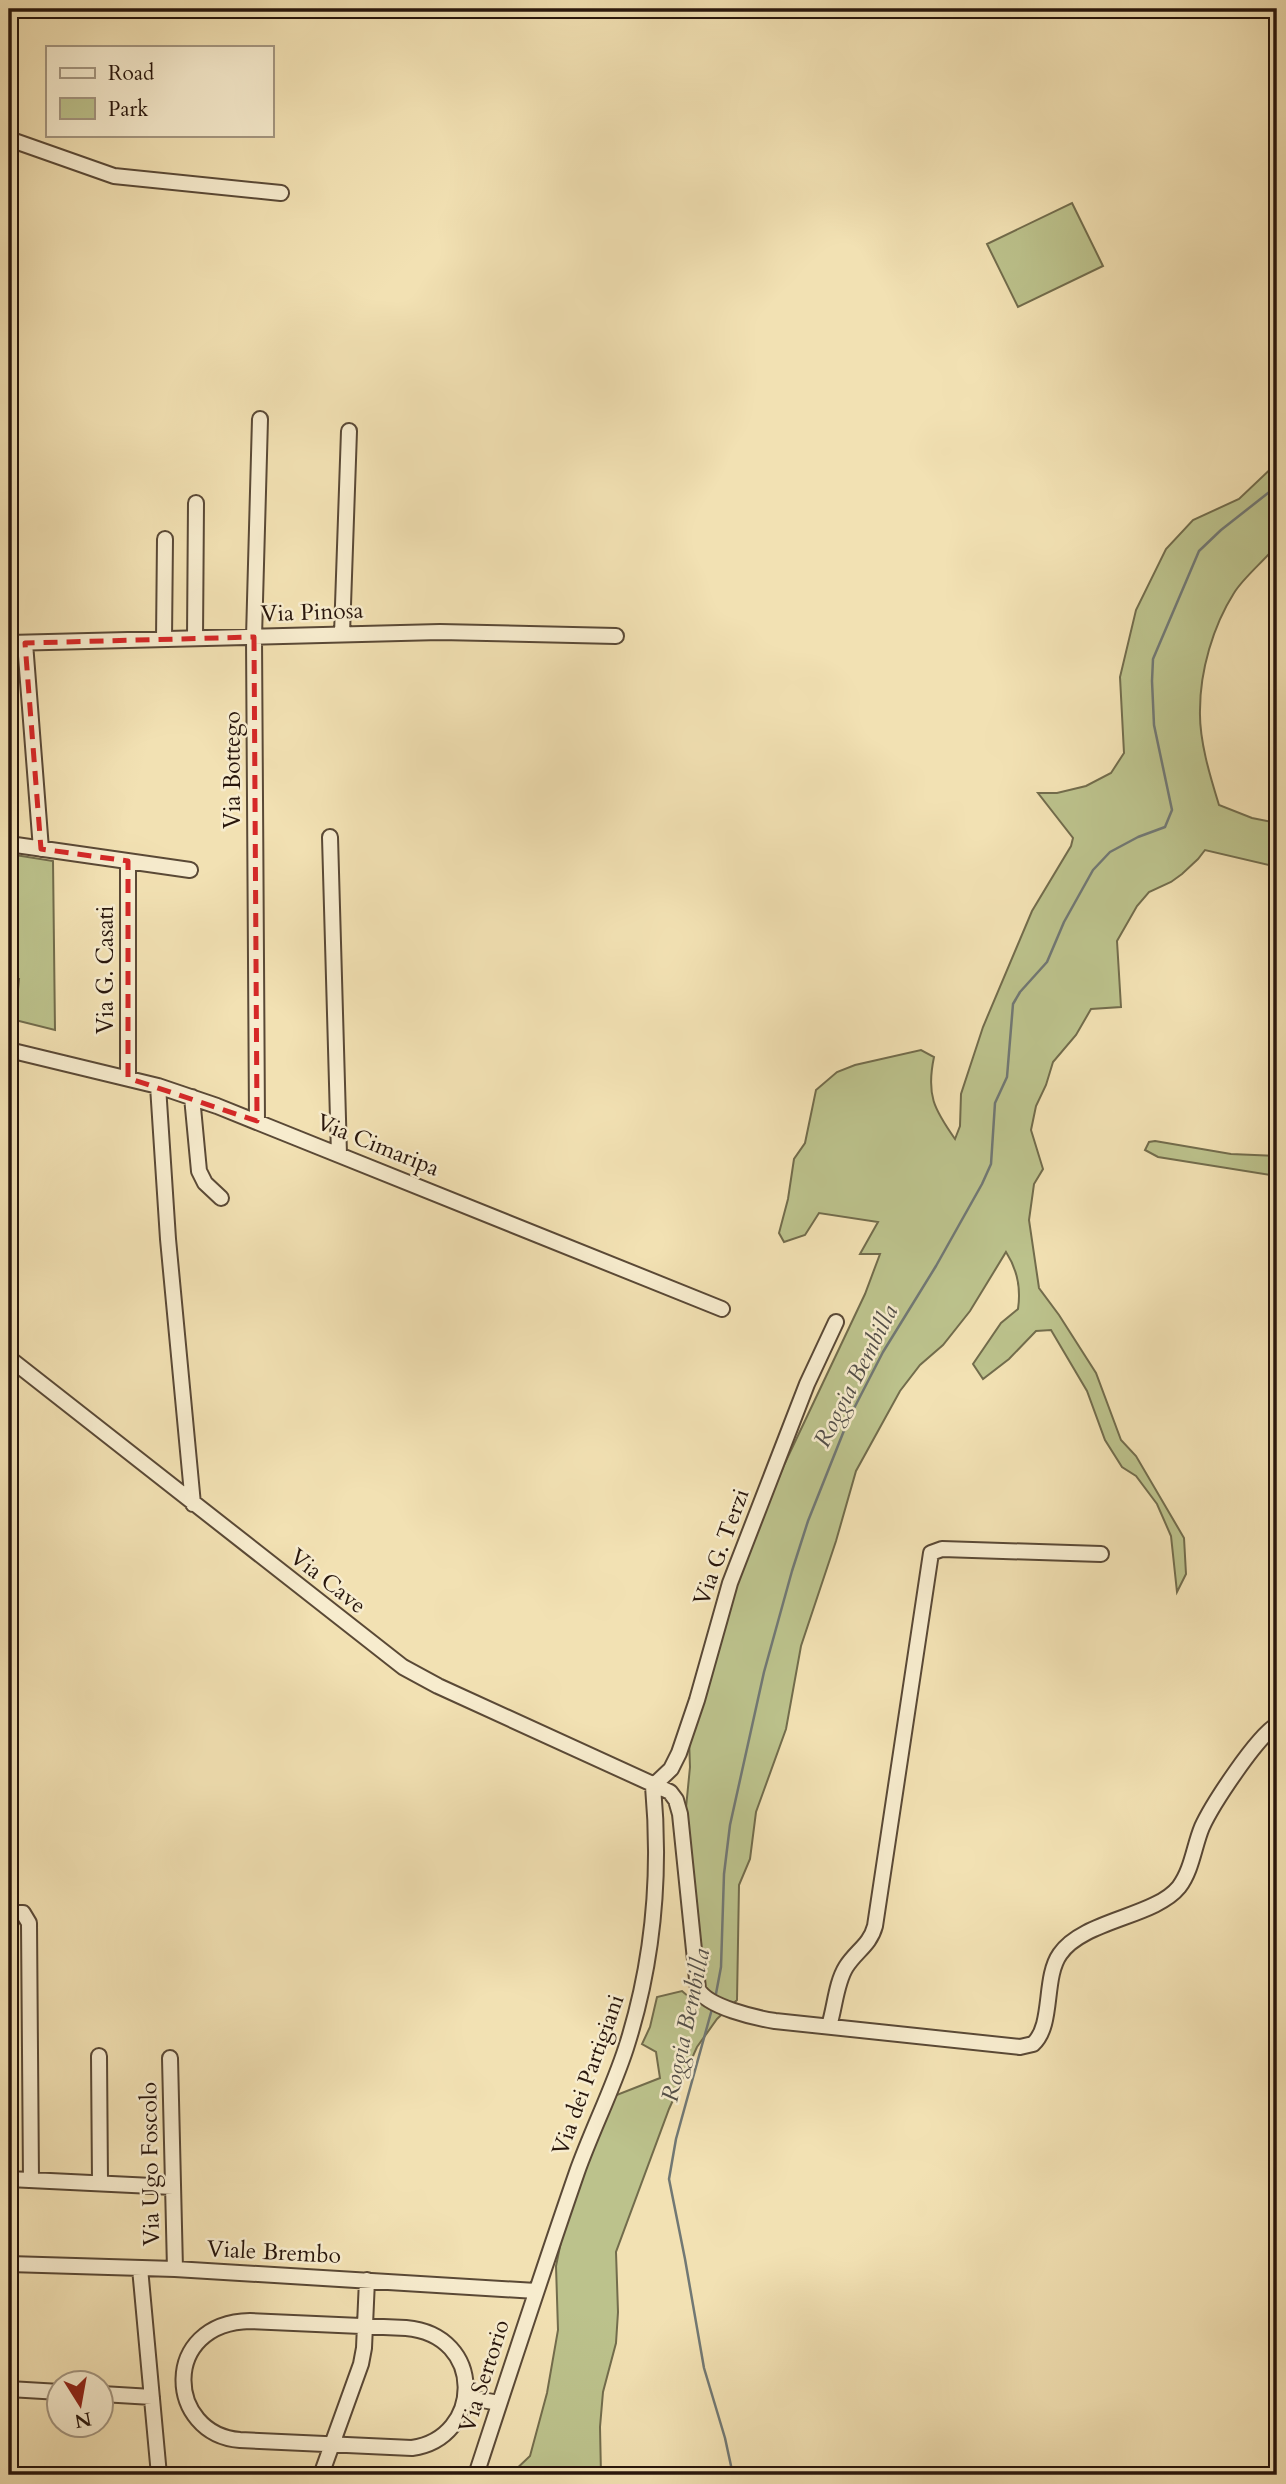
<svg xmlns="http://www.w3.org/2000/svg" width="1286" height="2484" font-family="Cardo,serif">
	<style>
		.green { fill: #bcc28c; stroke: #726c4c; stroke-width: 2 }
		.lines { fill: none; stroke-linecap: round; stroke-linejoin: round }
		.stream { stroke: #717874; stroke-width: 2.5 }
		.minor-casing { stroke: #5a4936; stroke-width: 18 }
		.minor { stroke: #f7ecce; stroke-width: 14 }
		.marked { fill: none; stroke: #d62828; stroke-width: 5; stroke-dasharray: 14 9; stroke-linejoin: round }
		.labels { text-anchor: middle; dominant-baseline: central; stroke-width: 5; stroke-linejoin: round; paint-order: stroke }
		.street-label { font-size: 23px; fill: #28160c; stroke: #f7ecce }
		.water-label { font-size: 24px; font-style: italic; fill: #534f49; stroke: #f7ecce }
	</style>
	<rect width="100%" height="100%" fill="#f2e1b3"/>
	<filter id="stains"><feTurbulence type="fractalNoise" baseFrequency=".00286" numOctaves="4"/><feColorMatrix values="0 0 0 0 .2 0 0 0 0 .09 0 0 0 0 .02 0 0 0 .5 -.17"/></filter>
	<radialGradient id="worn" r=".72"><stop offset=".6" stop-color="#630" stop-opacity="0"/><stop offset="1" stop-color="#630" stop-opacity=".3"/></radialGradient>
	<path class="green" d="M1072 203 1103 266 1018 307 987 244Z
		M1277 463V545C1265 560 1243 578 1234 593 1213 626 1200 671 1200 710 1199 740 1210 776 1219 805L1252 818 1277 823V867L1205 850 1198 859 1182 874 1171 882 1149 892 1137 906 1117 941 1121 1007 1091 1009 1076 1035 1053 1062 1046 1085 1036 1106 1031 1130 1043 1169 1034 1184 1029 1220 1039 1288 1059 1315 1096 1373 1121 1440 1136 1456 1184 1538 1186 1574 1177 1592 1171 1536 1157 1504 1136 1476 1122 1467 1105 1440 1087 1391 1051 1330 1036 1331 1009 1359 983 1379 973 1364 1001 1323 1018 1309C1021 1289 1017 1269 1006 1252L970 1311 943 1345 920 1365 900 1391 856 1471 836 1541 801 1646 786 1729 756 1812 750 1859 739 1885 737 2000 717 2019 697 2047 669 2109 616 2252 618 2312 616 2343 603 2392 600 2427 601 2475H510L530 2456 547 2393 558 2330 556 2266 565 2222 614 2096 660 2078 656 2052 642 2044 650 2027 657 1997 682 1991 696 2003 701 1962 699 1929 693 1894 685 1818 690 1767 689 1739 734 1587 784 1465 865 1294 880 1254H860L878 1222 819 1213 805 1235 784 1242 779 1233 788 1199 794 1159 805 1143 816 1090 837 1072 855 1065 921 1050 934 1057C926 1095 934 1109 955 1139L960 1126 961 1094 983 1027 1032 911 1071 846 1073 838 1038 793H1057L1086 786 1111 773 1124 753 1120 677 1136 610 1166 549 1193 520 1239 499Z
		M9 854 53 861 55 1030 15 1020 19 979H9Z
		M1155 1141 1231 1154 1277 1156V1176L1158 1157 1145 1150 1149 1142Z"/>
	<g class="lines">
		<path class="stream" d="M715 1999 721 1967 724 1874 730 1825 764 1672 792 1571 808 1521 849 1418 883 1352 936 1266 982 1184 991 1164 995 1103 1007 1077 1013 1004 1020 992 1047 962 1064 922 1093 870 1110 852 1138 837 1165 827 1172 810 1154 725 1152 681 1153 659 1199 551 1221 530 1277 486
			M712 2009 676 2139 669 2179 685 2259 704 2368 725 2438 733 2475"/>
		<g class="minor-casing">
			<path id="minor" d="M9 139 114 176 281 193
				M342 634 349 431
				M195 638 196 503
				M164 639 165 539
				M9 643 440 632 616 636
				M25 643 41 849
				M330 837 339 1154
				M9 844 190 870
				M128 861V1078
				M9 1050 158 1086 217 1106 722 1309
				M158 1086 168 1239 193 1504
				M192 1097 199 1171 205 1183 221 1198
				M257 1121 254 637 260 419
				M9 1358 403 1667 438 1686 670 1792 676 1800 680 1814 698 1989C707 2007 756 2018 775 2021L1020 2047 1033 2044C1054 2025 1043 1978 1060 1954 1083 1920 1155 1917 1179 1887 1192 1870 1194 1846 1202 1827 1212 1805 1257 1736 1277 1725
				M653 1786 671 1769 679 1753 697 1700 730 1583 807 1384 836 1322
				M9 1913H23L29 1923 31 2180
				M829 2026C835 2007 836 1983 846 1967 856 1951 870 1945 875 1926L931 1553 942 1549 1101 1554
				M99 2056 100 2183
				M170 2058 175 2269
				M9 2179 173 2187
				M9 2264 175 2269 536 2291
				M140 2268 159 2475
				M250 2321 406 2328C486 2335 483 2438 412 2448L240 2440C166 2434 160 2323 250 2321Z
				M9 2389 60 2392
				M102 2394 152 2397
				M465 2397 499 2403
				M9 2470V2475
				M321 2475 361 2364 364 2348 367 2280
				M476 2475C509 2374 542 2273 577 2172 592 2130 612 2091 626 2048 653 1964 661 1874 653 1786"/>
		</g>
		<use href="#minor" class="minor"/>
	</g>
	<path class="marked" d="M254 637 257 1121 128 1078V861L41 849 25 643Z"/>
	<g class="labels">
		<g class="street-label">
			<text transform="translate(312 612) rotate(-2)">Via Pinosa</text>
			<text transform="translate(232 770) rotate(-90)">Via Bottego</text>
			<text transform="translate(105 970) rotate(-90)">Via G. Casati</text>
			<text transform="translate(378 1145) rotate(22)">Via Cimaripa</text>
			<text transform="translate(721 1547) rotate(-70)">Via G. Terzi</text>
			<text transform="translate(328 1581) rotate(38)">Via Cave</text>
			<text transform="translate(588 2075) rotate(-70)">Via dei Partigiani</text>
			<text transform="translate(150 2164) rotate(-91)">Via Ugo Foscolo</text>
			<text transform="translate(274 2252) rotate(3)">Viale Brembo</text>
			<text transform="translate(484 2376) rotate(-72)">Via Sertorio</text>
		</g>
		<g class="water-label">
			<text transform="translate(856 1376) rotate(-63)">Roggia Bembilla</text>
			<text transform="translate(686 2025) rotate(-78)">Roggia Bembilla</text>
		</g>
	</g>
	<rect width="1286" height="2484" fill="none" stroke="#f2e1b3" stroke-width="35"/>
	<rect x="10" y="10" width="1265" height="2463" fill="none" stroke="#28160c" stroke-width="3.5"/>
	<rect x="18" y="18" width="1251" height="2449" fill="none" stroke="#28160c" stroke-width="2"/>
	<rect x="46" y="46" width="228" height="91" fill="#f7ecce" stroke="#a49680" stroke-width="2"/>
	<rect x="60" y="68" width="35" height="10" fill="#f7ecce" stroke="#a49680" stroke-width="2"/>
	<text x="108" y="80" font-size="21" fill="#28160c">Road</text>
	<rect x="60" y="98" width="35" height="21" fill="#bcc28c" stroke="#a49680" stroke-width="2"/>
	<text x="108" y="116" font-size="21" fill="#28160c">Park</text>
	<g transform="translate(80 2404) rotate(169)"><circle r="33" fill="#f7ecce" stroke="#a49680" stroke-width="2"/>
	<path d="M0-5L12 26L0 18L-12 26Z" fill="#8f2418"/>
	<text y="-10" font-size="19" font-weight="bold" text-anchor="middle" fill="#28160c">N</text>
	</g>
	<rect width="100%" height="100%" filter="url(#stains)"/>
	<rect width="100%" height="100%" fill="url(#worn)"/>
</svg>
